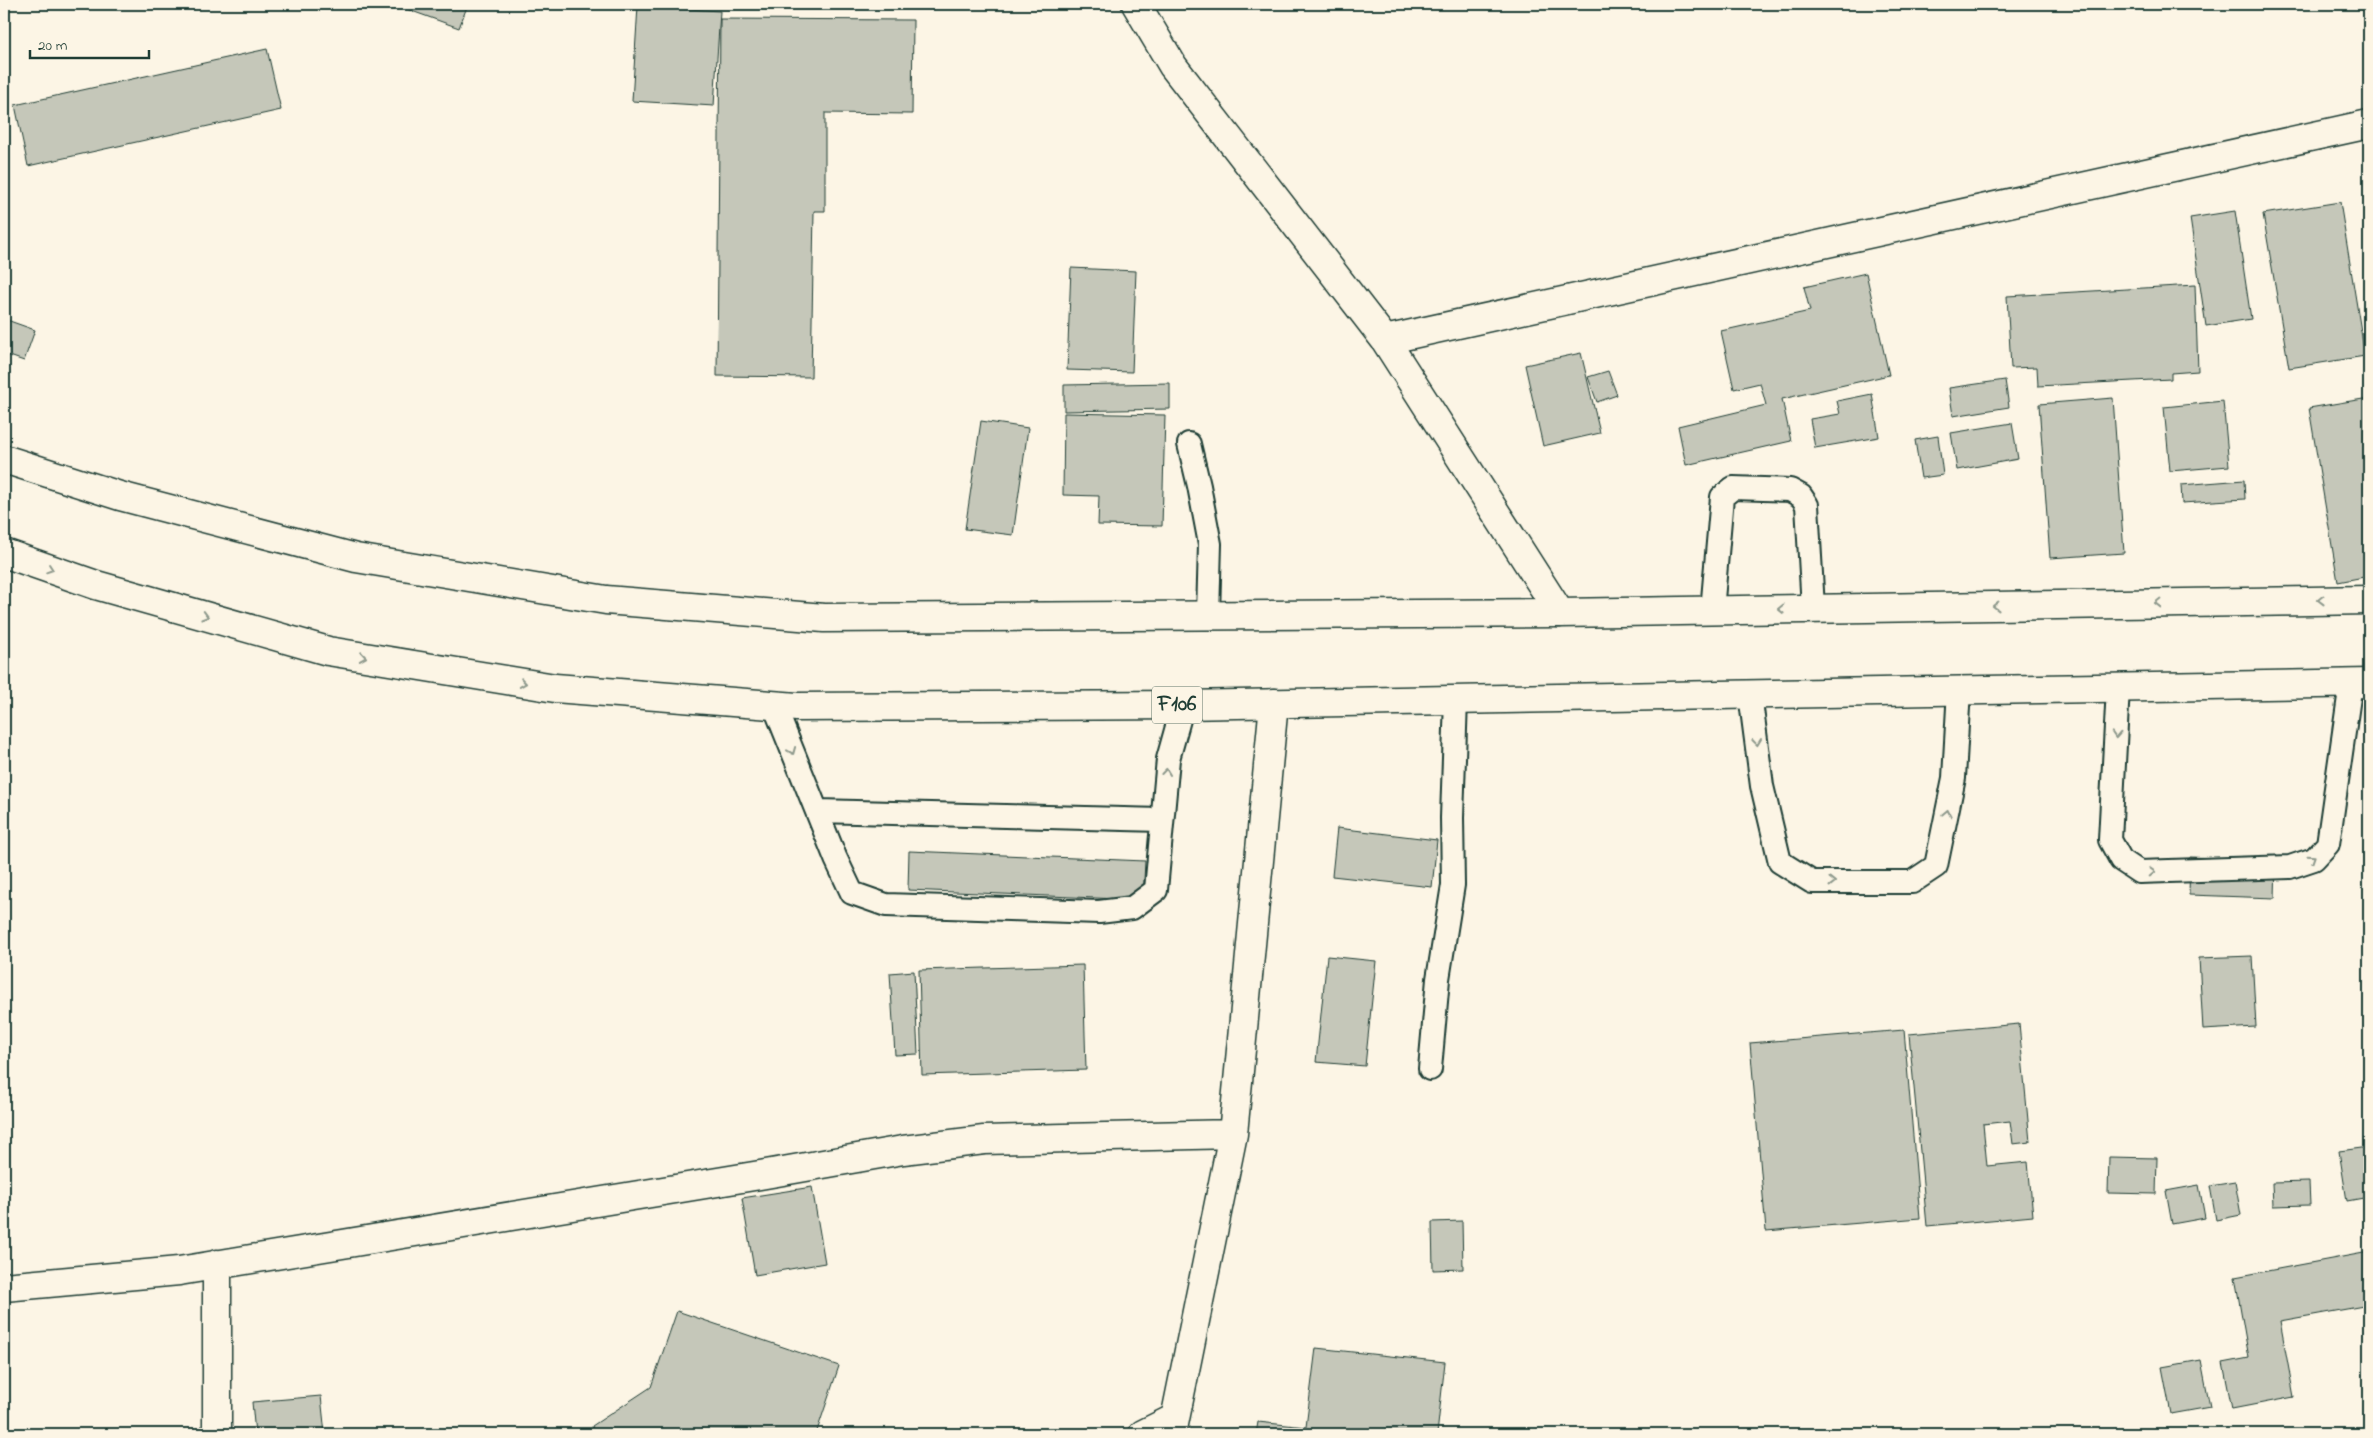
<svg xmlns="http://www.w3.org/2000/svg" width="2373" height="1438" font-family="'Indie Flower',sans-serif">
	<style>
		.building { fill: #c5c7b9; stroke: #1f3d34 }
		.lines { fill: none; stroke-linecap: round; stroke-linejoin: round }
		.service-casing { stroke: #1f3d34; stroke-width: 26 }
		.minor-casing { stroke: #1f3d34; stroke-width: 31 }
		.primary-casing { stroke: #1f3d34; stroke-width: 31 }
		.service { stroke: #fcf5e5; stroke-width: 22 }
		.minor { stroke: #fcf5e5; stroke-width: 28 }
		.primary { stroke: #fcf5e5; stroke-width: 28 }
		.oneway { stroke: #8e998c }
		.labels { text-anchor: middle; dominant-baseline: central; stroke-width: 4; stroke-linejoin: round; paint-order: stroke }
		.shield { fill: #fcf5e5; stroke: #617469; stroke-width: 1 }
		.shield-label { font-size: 21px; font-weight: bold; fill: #1f3d34 }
	</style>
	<rect width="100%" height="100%" fill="#fcf5e5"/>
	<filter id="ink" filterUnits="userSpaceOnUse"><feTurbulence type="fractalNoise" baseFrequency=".02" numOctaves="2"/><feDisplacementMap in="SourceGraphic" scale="10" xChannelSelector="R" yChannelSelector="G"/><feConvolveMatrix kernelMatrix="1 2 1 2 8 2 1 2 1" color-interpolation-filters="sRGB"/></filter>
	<g filter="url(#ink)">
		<path class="building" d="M399 4H468L459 28 398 6Z
			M638 6 720 11 714 106 632 101Z
			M720 19 913 20 912 114 825 113V211H814L811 377 717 376Z
			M267 49 281 110 28 166 15 105Z
			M2340 202 2365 356 2289 368 2263 214Z
			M2235 211 2251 319 2206 326 2190 218Z
			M1071 268 1136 271 1132 372 1067 370Z
			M1866 273 1889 375 1782 399 1791 441 1686 465 1678 426 1766 405 1760 383 1734 389 1721 331 1810 311 1804 287Z
			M2195 285 2198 371 2171 373V379L2038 386 2037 367 2011 368 2007 296Z
			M4 319 35 330 24 361 4 354Z
			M1581 353 1600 433 1543 446 1525 365Z
			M1608 371 1617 395 1597 402 1588 377Z
			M2005 380 2009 407 1953 416 1949 388Z
			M1170 383V409L1064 411V385Z
			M1872 394 1879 437 1815 448 1810 419 1840 414 1837 401Z
			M2113 398 2124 553 2050 558 2039 404Z
			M2369 398V576L2338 582 2309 408Z
			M2223 401 2229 466 2170 471 2164 407Z
			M1064 413 1165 415 1162 526 1098 525 1099 496 1063 495Z
			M981 421 1028 428 1013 535 965 529Z
			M2012 423 2018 459 1957 470 1951 433Z
			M1938 436 1943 475 1921 478 1915 440Z
			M2244 480 2245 499 2182 503 2181 485Z
			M1337 828 1437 840 1432 887 1332 876Z
			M909 851 1145 861 1143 900 908 890Z
			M2190 857 2276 860 2275 898 2189 895Z
			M1327 956 1376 961 1365 1066 1316 1062Z
			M2252 956 2256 1027 2203 1030 2199 958Z
			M1083 965 1086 1070 922 1075 919 970Z
			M914 971 918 1054 895 1055 890 973Z
			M2019 1024 2030 1142 2013 1144 2010 1121 1983 1124 1987 1166 2028 1162 2033 1216 1927 1226 1909 1034Z
			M1904 1030 1920 1218 1766 1231 1750 1043Z
			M2369 1147V1197L2347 1201 2339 1151Z
			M2109 1157 2157 1158 2156 1194 2108 1193Z
			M2235 1182 2241 1215 2216 1220 2210 1186Z
			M2309 1182 2310 1205 2273 1206 2272 1183Z
			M2199 1185 2205 1218 2172 1224 2166 1191Z
			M812 1187 825 1263 755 1275 742 1198Z
			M1462 1221 1463 1269 1433 1270 1432 1222Z
			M2369 1252V1305L2280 1321 2294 1397 2232 1409 2223 1363 2249 1358 2235 1277Z
			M677 1311 839 1366 816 1434H595L592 1426 651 1387Z
			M1316 1348 1445 1362 1437 1434H1256L1258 1422 1306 1427Z
			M2201 1360 2210 1407 2171 1414 2162 1367Z
			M321 1396 325 1434H255L252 1402Z"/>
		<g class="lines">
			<g class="service-casing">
				<path id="service" d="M1189 444 1199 486 1210 544 1208 615
					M1712 611 1722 497 1733 488 1790 490 1801 496 1807 505 1813 608
					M2118 687 2110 840 2121 860 2139 872 2290 867 2314 859 2328 844 2351 683
					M1750 694 1762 786 1780 862 1812 882H1912L1936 866 1954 778 1959 689
					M774 705 836 859 852 893 886 905 1099 912 1132 908 1156 890 1168 759 1183 705
					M818 811 1161 820
					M1430 1069 1438 979 1453 885 1452 818 1456 699"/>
			</g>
			<g class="minor-casing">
				<path id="minor" d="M1136 4 1173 66 1385 340 1560 613
					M1385 340 2369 124
					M4 1287 179 1271 760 1175 903 1150 984 1140 1233 1134
					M217 1434V1264
					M1143 1434 1175 1418
					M1172 1434 1233 1134 1274 703"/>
			</g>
			<g class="primary-casing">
				<path id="primary" d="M4 459 120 496 356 558 606 600 824 618 1560 613 2369 600
					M4 553 96 585 328 651 555 688 797 707 1183 705 2369 683"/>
			</g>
			<use href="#service" class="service"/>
			<use href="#minor" class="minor"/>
			<use href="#primary" class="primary"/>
		</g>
		<defs><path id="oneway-chevron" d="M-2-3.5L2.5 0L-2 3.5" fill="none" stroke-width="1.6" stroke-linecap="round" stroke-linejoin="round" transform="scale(1.25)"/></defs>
		<g class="oneway">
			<use href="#oneway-chevron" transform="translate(50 569) rotate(19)"/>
			<use href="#oneway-chevron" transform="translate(2321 600) rotate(179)"/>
			<use href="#oneway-chevron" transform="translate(2158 603) rotate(179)"/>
			<use href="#oneway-chevron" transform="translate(1996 606) rotate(179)"/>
			<use href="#oneway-chevron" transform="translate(1781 609) rotate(179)"/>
			<use href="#oneway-chevron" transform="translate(205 616) rotate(16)"/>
			<use href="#oneway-chevron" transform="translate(363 657) rotate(9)"/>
			<use href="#oneway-chevron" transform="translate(523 683) rotate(9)"/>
			<use href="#oneway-chevron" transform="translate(2116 735) rotate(93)"/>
			<use href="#oneway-chevron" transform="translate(1757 742) rotate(83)"/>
			<use href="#oneway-chevron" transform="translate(792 751) rotate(68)"/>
			<use href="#oneway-chevron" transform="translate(1166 772) rotate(-84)"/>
			<use href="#oneway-chevron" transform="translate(1947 813) rotate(-79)"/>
			<use href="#oneway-chevron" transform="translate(2312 858) rotate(-33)"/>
			<use href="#oneway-chevron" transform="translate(2152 872) rotate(-2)"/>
			<use href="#oneway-chevron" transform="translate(1832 882)"/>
		</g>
	</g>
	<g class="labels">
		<rect class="shield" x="1152" y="686.5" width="50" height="37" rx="4"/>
		<g class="shield-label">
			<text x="1177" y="705">F106</text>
		</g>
	</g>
	<rect width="2373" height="1438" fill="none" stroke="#fcf5e5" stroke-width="20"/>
	<rect x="10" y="10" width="2353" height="1418" fill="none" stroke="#1f3d34" stroke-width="2" filter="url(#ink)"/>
	<path d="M30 50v8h119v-8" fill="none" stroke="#1f3d34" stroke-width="2.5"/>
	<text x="38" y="50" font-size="15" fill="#1f3d34" stroke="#fcf5e5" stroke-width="4" paint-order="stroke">20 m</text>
</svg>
